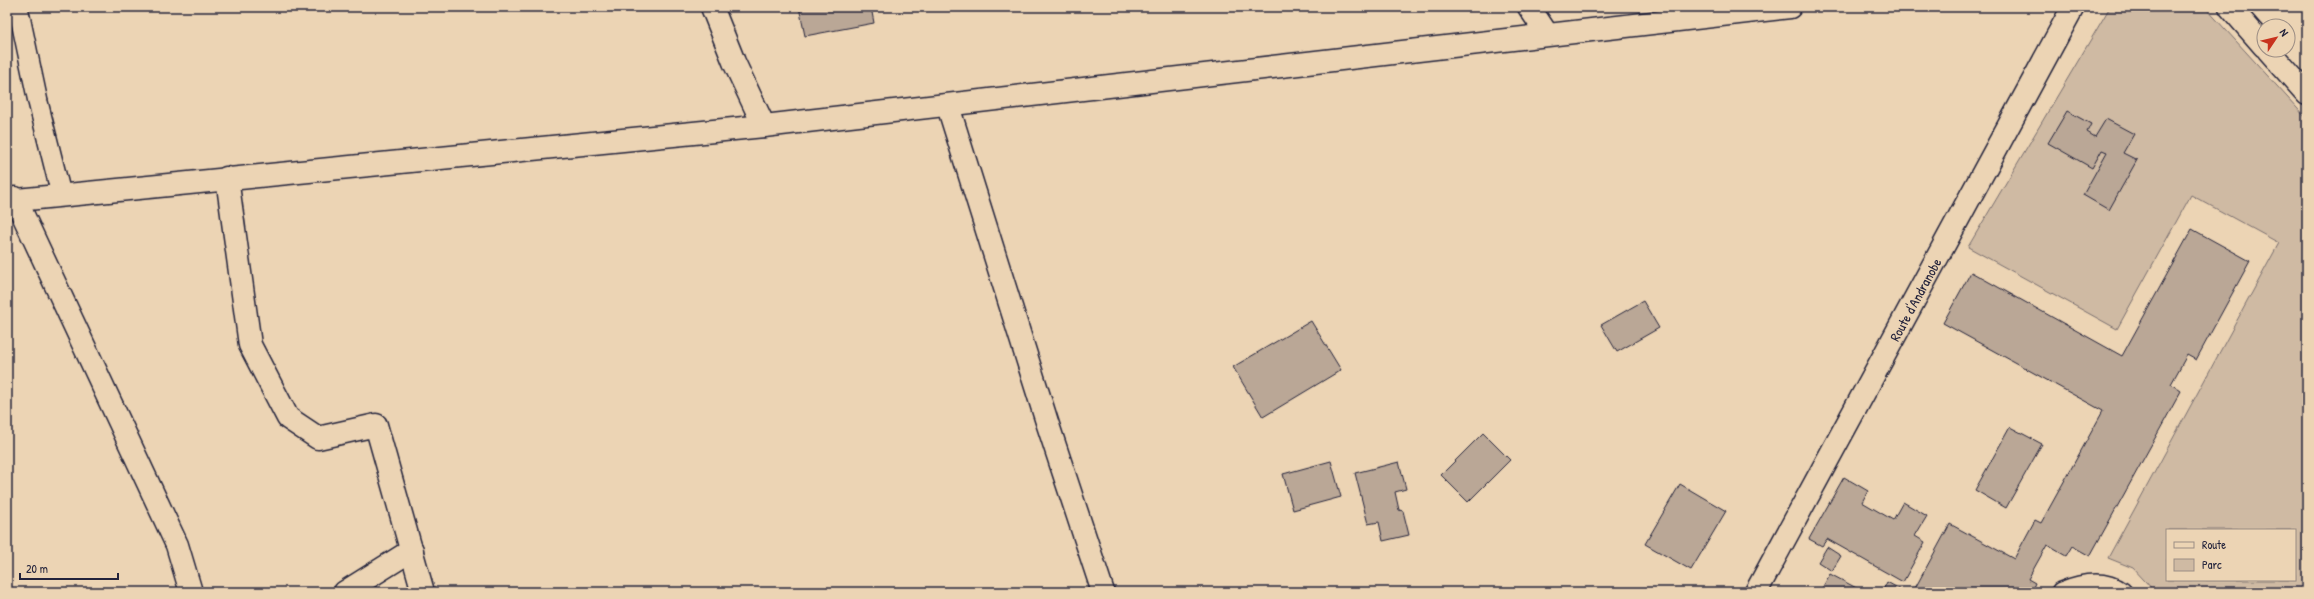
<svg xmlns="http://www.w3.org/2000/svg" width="2314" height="599" font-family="'Patrick Hand',sans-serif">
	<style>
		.green { fill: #cfbaa3; stroke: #786e6f; fill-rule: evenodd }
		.building { fill: #baa796; stroke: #22223b }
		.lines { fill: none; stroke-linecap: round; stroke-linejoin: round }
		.service-casing { stroke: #22223b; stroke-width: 22 }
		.minor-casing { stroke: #22223b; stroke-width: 25 }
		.tertiary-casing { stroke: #22223b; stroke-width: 25 }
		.service { stroke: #ecd4b4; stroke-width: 19 }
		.minor { stroke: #ecd4b4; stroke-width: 22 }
		.tertiary { stroke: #ecd4b4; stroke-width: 22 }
		.labels { text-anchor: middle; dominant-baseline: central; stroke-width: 3; stroke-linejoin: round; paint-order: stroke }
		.street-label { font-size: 14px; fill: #22223b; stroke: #ecd4b4 }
	</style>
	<rect width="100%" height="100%" fill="#ecd4b4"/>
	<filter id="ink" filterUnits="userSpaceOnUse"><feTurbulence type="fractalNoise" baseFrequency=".025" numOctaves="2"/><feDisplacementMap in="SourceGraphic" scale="8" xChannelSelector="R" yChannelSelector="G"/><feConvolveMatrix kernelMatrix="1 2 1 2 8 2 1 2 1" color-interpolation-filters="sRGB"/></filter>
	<g filter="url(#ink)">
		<path class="green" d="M2110 7H2205L2307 119V592H2155L2133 568 2108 558 2279 243 2191 195 2117 329 1968 247ZM2167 530H2295V580H2167Z"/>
		<path class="building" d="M799 7H871L874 23 805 36Z
			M2067 111 2091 124 2087 132 2095 137 2106 119 2134 134 2123 153 2137 160 2109 210 2083 195 2107 152 2102 150 2092 168 2048 143Z
			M2192 229 2250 261 2196 360 2187 355 2171 384 2181 391 2090 556 2072 546 2066 556 2047 545 2028 579 2035 583 2031 592H1913L1950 524 2014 559 2035 520 2041 523 2103 411 1943 323 1971 272 2122 356Z
			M1643 301 1659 328 1617 352 1601 325Z
			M1311 321 1341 370 1263 417 1233 367Z
			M2010 427 2042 444 2006 508 1975 490Z
			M1483 433 1510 460 1468 502 1441 475Z
			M1331 461 1341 497 1293 510 1283 474Z
			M1399 462 1406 489 1395 492 1399 510 1403 511 1409 535 1383 541 1379 522 1368 524 1355 473Z
			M1844 477 1868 491 1862 502 1893 520 1903 502 1927 516 1915 536 1925 542 1903 582 1827 539 1822 546 1809 539Z
			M1680 484 1726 511 1691 570 1645 544Z
			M1827 547 1841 556 1832 571 1818 562Z
			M1830 574 1864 592H1820Z
			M1887 582 1905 592H1882Z"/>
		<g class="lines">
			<g class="service-casing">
				<path id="service" d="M18 7 38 102 61 194
					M2061 592C2080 584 2103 579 2122 592"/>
			</g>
			<g class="minor-casing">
				<g id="minor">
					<path d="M712 7 734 62 764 126"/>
					<path d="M1529 7 1547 34"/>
					<path d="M948 106 1047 422 1103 592"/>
					<path d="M227 178 250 345 288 418 318 438 376 425 423 592"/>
					<path d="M15 198 177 545 191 592"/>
					<path d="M345 592 412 550"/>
					<path id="s1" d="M1756 592 2073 7"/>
				</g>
			</g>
			<g class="tertiary-casing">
				<path id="tertiary" d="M2230 7 2264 46
					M2268 50 2307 94
					M7 201 764 126 1790 7"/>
			</g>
			<use href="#service" class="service"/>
			<use href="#minor" class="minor"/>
			<use href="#tertiary" class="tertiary"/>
		</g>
	</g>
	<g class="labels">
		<g class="street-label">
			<text stroke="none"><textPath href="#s1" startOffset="333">Route d'Andranobe</textPath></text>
		</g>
	</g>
	<rect width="2314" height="599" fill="none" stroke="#ecd4b4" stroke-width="24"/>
	<rect x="12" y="12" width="2290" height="575" fill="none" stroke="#22223b" stroke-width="1.5" filter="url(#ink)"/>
	<rect x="2166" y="529" width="130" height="52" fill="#ecd4b4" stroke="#9b8d84"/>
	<rect x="2174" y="542" width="20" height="6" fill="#ecd4b4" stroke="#9b8d84"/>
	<text x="2202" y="549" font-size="12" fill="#22223b">Route</text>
	<rect x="2174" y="559" width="20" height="12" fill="#cfbaa3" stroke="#9b8d84"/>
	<text x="2202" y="569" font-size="12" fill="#22223b">Parc</text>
	<g transform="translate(2276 38) rotate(55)"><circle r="19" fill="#ecd4b4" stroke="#9b8d84"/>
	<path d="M0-3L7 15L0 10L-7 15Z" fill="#c8321e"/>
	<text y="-6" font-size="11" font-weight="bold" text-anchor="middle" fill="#22223b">N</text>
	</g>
	<path d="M20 573v6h98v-6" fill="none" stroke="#22223b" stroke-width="2"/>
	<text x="26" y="573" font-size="12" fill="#22223b" stroke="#ecd4b4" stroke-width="3" paint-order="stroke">20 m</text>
</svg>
